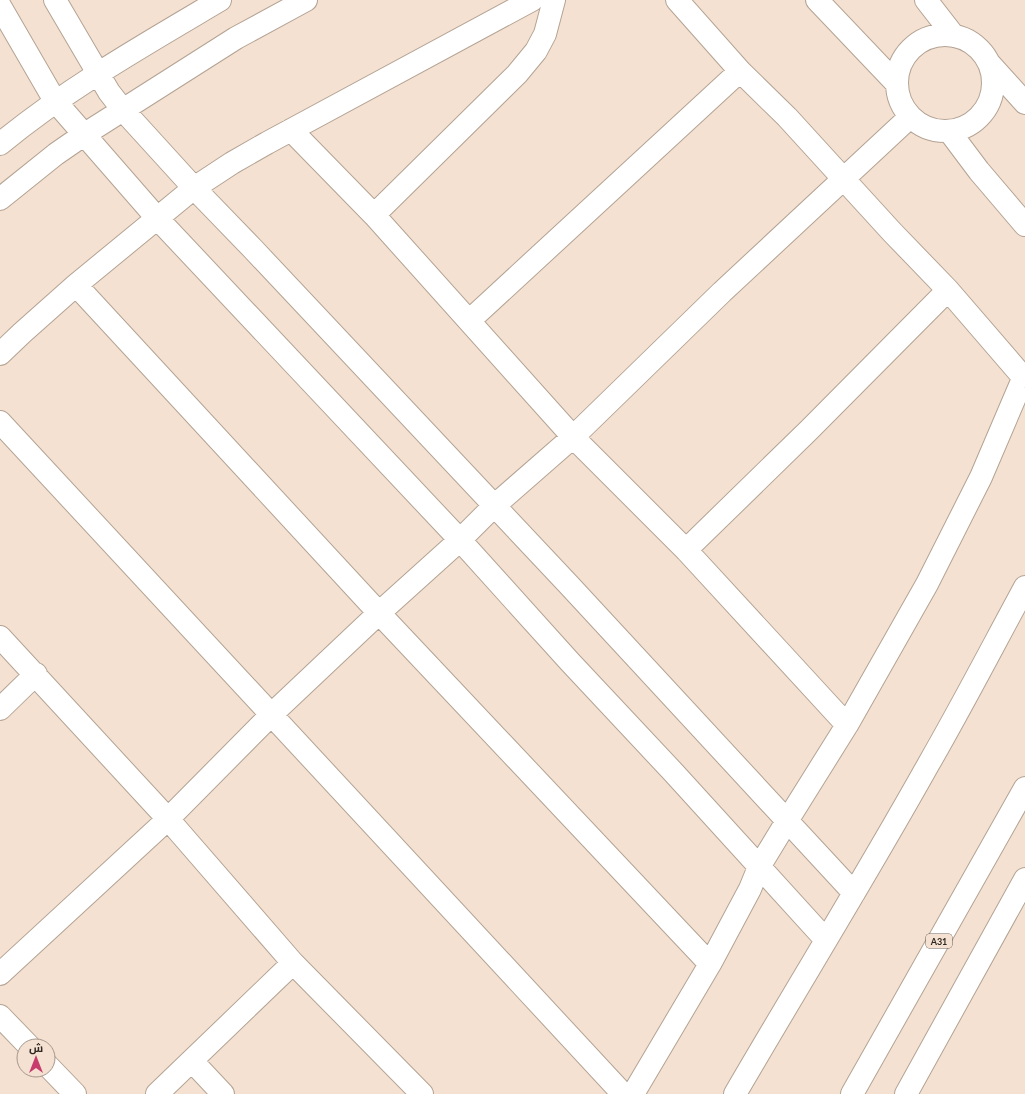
<svg xmlns="http://www.w3.org/2000/svg" width="1025" height="1094" font-family="Lato,Cairo,sans-serif">
	<style>
		.lines { fill: none; stroke-linecap: round; stroke-linejoin: round }
		.minor-casing { stroke: #b4a394; stroke-width: 24 }
		.highway-casing { stroke: #b4a394; stroke-width: 24 }
		.minor { stroke: #fff; stroke-width: 22 }
		.highway { stroke: #fff; stroke-width: 22 }
		.labels { text-anchor: middle; dominant-baseline: central; stroke-width: 3; stroke-linejoin: round; paint-order: stroke }
		.shield { fill: #f4e1d1; stroke: #695f56; stroke-width: 1 }
		.shield-label { font-size: 9px; font-weight: bold; fill: #2e2721 }
	</style>
	<rect width="100%" height="100%" fill="#f4e1d1"/>
	<g class="lines">
		<g class="minor-casing">
			<path id="minor" d="M55 0 109 92 123 110 194 188 253 249 569 585 854 893
				M677 0 740 71 787 117 892 232 948 290 1023 377
				M817 0 896 83
				M926 0 954 36
				M0 6 55 101 157 218 460 540 570 662 674 773 826 940
				M897 83a48 48 0 1 1 96 0a48 48 0 1 1-96 0Z
				M989 63 1025 103
				M291 130 374 215 573 437 686 550 847 725
				M949 131 979 171 1025 225
				M0 144C68 88 144 45 220 0
				M0 199 56 154 85 134 236 38 306 0
				M374 215 517 74 536 51 545 34 554 0
				M76 285 379 613 710 964
				M470 320 740 71
				M0 354 22 333 76 285 194 188 232 163 267 143 532 0
				M0 422 623 1094
				M686 550 809 430 948 290
				M0 637 168 819 293 963 422 1094
				M0 709 36 674
				M0 974 168 819 272 714 379 613 460 540 494 506 573 437 722 292 910 117
				M0 1016 29 1046
				M192 1061 223 1094
				M48 1066 75 1094
				M157 1094 293 963
				M633 1094 710 964 750 889 759 867 787 821 847 725 927 584 981 477 1025 374
				M735 1094C799 984 866 876 928 765 962 706 993 646 1025 587"/>
		</g>
		<g class="highway-casing">
			<path id="highway" d="M852 1094 1025 788
				M906 1094 1025 879"/>
		</g>
		<use href="#minor" class="minor"/>
		<use href="#highway" class="highway"/>
	</g>
	<g class="labels">
		<rect class="shield" x="926" y="934" width="26" height="14" rx="3"/>
		<g class="shield-label">
			<text x="939" y="941">A31</text>
		</g>
	</g>
	<g transform="translate(36 1058)"><circle r="19" fill="#f4e1d1" stroke="#a5978b"/>
	<path d="M0-3L7 15L0 10L-7 15Z" fill="#c83b6d"/>
	<text y="-6" font-size="11" font-weight="bold" text-anchor="middle" fill="#2e2721">ش</text>
	</g>
</svg>
